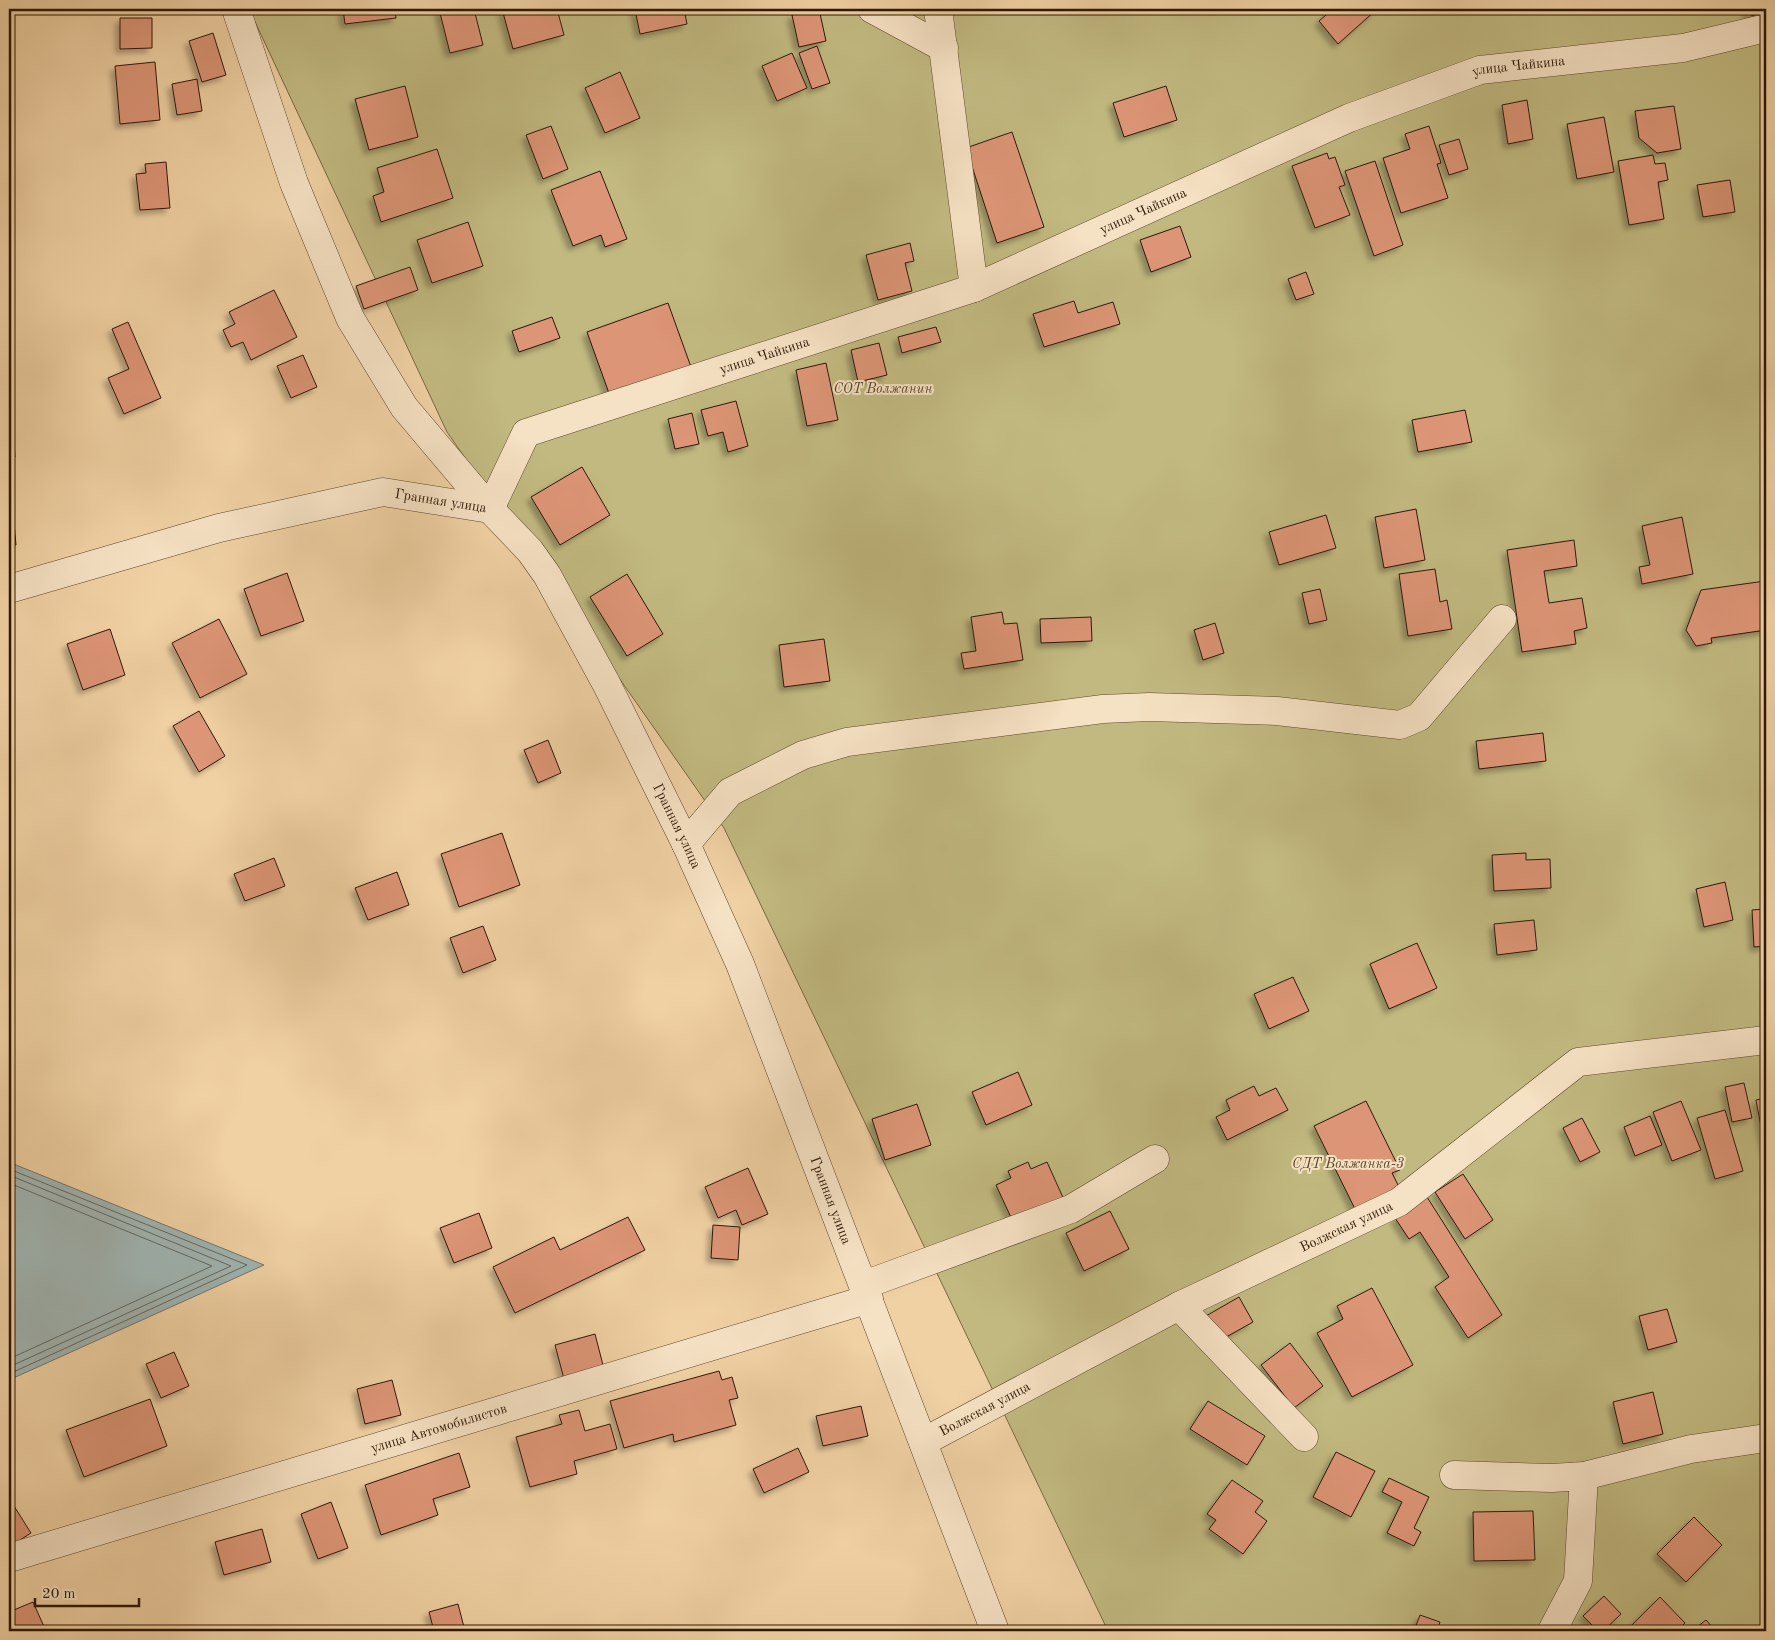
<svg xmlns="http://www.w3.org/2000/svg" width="1775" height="1640" font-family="'Old Standard TT',serif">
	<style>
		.green { fill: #c1b980; stroke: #786843 }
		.water { fill: #9fb4b1; stroke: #72756d }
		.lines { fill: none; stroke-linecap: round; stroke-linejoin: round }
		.shore { stroke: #66665c; stroke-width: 1 }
		.building { fill: #dc9576; stroke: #2e1706; filter: url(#shadow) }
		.minor-casing { stroke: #5e462d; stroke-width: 29 }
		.minor { stroke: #f5e1c3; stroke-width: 28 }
		.labels { text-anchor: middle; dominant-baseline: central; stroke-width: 4; stroke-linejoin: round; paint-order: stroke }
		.street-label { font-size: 14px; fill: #2e1706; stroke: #f5e1c3 }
		.park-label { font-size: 14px; font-style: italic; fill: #5a482b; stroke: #f5e1c3 }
	</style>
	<defs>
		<filter id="shadow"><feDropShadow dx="-4.5" dy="4.5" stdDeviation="2.5" flood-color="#0004"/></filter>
	</defs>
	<rect width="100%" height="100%" fill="#f0d1a3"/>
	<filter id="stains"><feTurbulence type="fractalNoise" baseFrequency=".004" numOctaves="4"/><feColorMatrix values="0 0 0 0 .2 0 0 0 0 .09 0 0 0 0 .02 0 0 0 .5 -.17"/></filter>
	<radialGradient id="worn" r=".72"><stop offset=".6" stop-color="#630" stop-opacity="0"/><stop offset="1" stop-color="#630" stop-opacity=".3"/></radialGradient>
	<path class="green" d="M249 9H1766V1631H1108L724 828 447 432Z"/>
	<path class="water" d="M11 1163 264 1265 9 1380V1164Z"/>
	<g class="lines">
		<path class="shore" d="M9 1169 247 1265 9 1374
			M9 1175 231 1266 9 1367
			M9 1183 212 1266 9 1359"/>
	</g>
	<path class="building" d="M343 9H395L396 18 345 24Z
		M439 9H474L483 45 450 53Z
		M502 9H557L564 35 513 49Z
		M635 9H684L687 24 640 34Z
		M819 9 826 41 799 47 792 15Z
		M1333 9H1375L1376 10 1338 44 1319 21Z
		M1747 9H1766V20L1746 13Z
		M120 18H152V48L120 49Z
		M213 33 226 75 202 82 189 41Z
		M817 46 830 83 812 89 799 53Z
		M792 53 807 88 777 101 762 66Z
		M155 62 160 120 120 124 115 66Z
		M620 72 640 118 605 133 585 88Z
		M197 79 202 111 177 115 172 84Z
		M405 86 418 137 369 150 355 99Z
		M1166 86 1177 120 1124 137 1113 103Z
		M1527 100 1533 139 1508 144 1502 105Z
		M1674 106 1681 149 1657 153 1639 138 1635 111Z
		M1604 117 1614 172 1577 179 1567 124Z
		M551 126 568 169 543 179 526 135Z
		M1429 126 1441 163 1437 164 1448 198 1401 213 1383 158 1410 149 1405 134Z
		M1012 132 1044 227 997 243 966 148Z
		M1459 139 1468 169 1449 175 1439 145Z
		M437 149 453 198 381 222 373 196 384 192 377 168Z
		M1327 153 1329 159 1335 157 1345 185 1339 187 1350 215 1315 228 1292 166Z
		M1653 155 1655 164 1665 163 1668 180 1658 182 1664 219 1629 225 1618 161Z
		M1375 161 1403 245 1374 256 1345 171Z
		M166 162 170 208 140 210 136 174 146 173 145 164Z
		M600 171 627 239 605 247 601 235 573 246 551 190Z
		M1730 180 1735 212 1703 217 1697 185Z
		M468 222 483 266 432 283 417 240Z
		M1180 226 1191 257 1151 272 1140 240Z
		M910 243 914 261 905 263 912 291 878 300 866 255Z
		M410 267 418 290 364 309 356 286Z
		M1306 272 1314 294 1296 300 1288 279Z
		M274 290 297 337 251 360 243 342 231 347 223 330 235 324 229 312Z
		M1074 301 1078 313 1113 302 1120 324 1044 347 1033 314Z
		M668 303 691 367 610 396 587 332Z
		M552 317 560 338 519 352 512 331Z
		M128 322 161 398 124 414 108 378 129 369 112 329Z
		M936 327 941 342 902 353 898 337Z
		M879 343 887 375 858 382 851 350Z
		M303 355 317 387 291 398 277 366Z
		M826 363 838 420 807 426 796 370Z
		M736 401 748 446 728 452 723 432 708 436 701 410Z
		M1465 410 1472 442 1418 452 1412 420Z
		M692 413 699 444 675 449 668 419Z
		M14 441 15 457 9 458V442Z
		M582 467 610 515 560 545 531 497Z
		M1416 509 1425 560 1384 568 1375 517Z
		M1326 515 1336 548 1279 565 1269 532Z
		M1682 517 1693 574 1642 584 1639 567 1650 565 1642 526Z
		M14 523 16 545H9V524Z
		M1574 540 1577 566 1544 571 1549 603 1582 598 1587 628 1574 631 1576 644 1522 652 1507 550Z
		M1435 569 1440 602 1447 600 1452 629 1408 636 1399 574Z
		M287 573 304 621 261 636 244 589Z
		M627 574 663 634 627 656 590 597Z
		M1765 581 1766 630 1711 638 1712 643 1696 646 1686 630 1701 590Z
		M1320 589 1327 620 1309 624 1302 593Z
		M1002 612 1004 624 1017 623 1023 660 964 669 961 653 976 651 971 617Z
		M1091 617 1092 641 1041 643 1040 619Z
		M219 619 247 674 200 698 172 643Z
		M1215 623 1224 653 1203 660 1194 630Z
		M110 629 125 675 83 690 67 644Z
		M824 639 830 681 784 687 779 645Z
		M199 711 225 756 199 772 173 726Z
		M1543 733 1546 761 1479 769 1476 741Z
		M548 740 561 773 538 783 524 750Z
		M502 833 520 885 459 907 441 854Z
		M1526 853V860L1550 859 1551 888 1494 891 1492 855Z
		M274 858 285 886 245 901 234 874Z
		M397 872 409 905 368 920 355 888Z
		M1725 882 1733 920 1704 927 1696 889Z
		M1766 909V946L1754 947 1752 910Z
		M1534 920 1537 950 1497 955 1494 924Z
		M483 926 496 960 463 973 450 938Z
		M1417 943 1437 988 1389 1009 1370 964Z
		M1293 977 1309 1011 1269 1029 1254 994Z
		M1018 1072 1032 1105 986 1125 972 1092Z
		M1744 1083 1752 1118 1732 1122 1725 1087Z
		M1254 1086 1259 1096 1276 1088 1288 1110 1227 1140 1216 1117 1230 1110 1226 1100Z
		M1766 1098V1153L1756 1100Z
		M1366 1101 1400 1170 1392 1173 1399 1187 1355 1209 1314 1126Z
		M1681 1101 1701 1150 1672 1161 1653 1112Z
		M917 1104 931 1145 885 1160 872 1119Z
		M1725 1110 1743 1171 1715 1179 1697 1118Z
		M1650 1116 1662 1145 1635 1156 1624 1127Z
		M1582 1118 1600 1152 1580 1162 1563 1128Z
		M1028 1162 1031 1169 1047 1162 1065 1202 1014 1224 996 1185 1011 1178 1008 1171Z
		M748 1168 768 1214 742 1225 736 1210 718 1218 705 1187Z
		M1463 1174 1493 1220 1465 1239 1435 1192Z
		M1427 1197 1502 1315 1468 1338 1435 1287 1449 1277 1420 1232 1409 1239 1395 1218Z
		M1110 1211 1129 1249 1084 1271 1066 1233Z
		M479 1213 492 1248 454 1263 440 1228Z
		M628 1217 645 1250 515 1313 493 1267 554 1237 560 1250Z
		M713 1225 740 1227 738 1260 711 1258Z
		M1372 1288 1413 1365 1352 1397 1317 1333 1343 1319 1337 1306Z
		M1239 1297 1253 1322 1219 1341 1206 1316Z
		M1667 1309 1677 1342 1648 1350 1639 1316Z
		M595 1334 604 1369 564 1379 555 1345Z
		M1290 1343 1323 1386 1294 1408 1261 1365Z
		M174 1352 189 1386 161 1398 146 1364Z
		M719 1371 722 1380 732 1377 738 1398 729 1400 736 1425 674 1442 673 1434 624 1448 610 1401Z
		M392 1380 401 1415 365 1424 357 1389Z
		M1653 1392 1663 1434 1623 1444 1613 1402Z
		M150 1399 167 1446 84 1477 66 1430Z
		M1208 1401 1265 1436 1247 1465 1190 1429Z
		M861 1406 868 1436 823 1446 816 1416Z
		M579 1410 585 1431 610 1424 617 1449 574 1461 577 1474 530 1487 516 1437 562 1424 559 1415Z
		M798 1448 809 1472 764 1493 753 1469Z
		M1336 1452 1375 1471 1351 1517 1313 1497Z
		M459 1453 470 1487 433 1499 438 1515 381 1535 365 1485Z
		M1389 1478 1429 1497 1414 1528 1421 1532 1414 1546 1387 1533 1402 1502 1382 1492Z
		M1232 1480 1263 1501 1255 1512 1267 1521 1243 1554 1209 1529 1216 1520 1207 1514Z
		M9 1498 31 1533 9 1547Z
		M331 1502 348 1548 318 1559 301 1514Z
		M1533 1511 1535 1560 1474 1561 1473 1512Z
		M1694 1517 1722 1545 1686 1582 1657 1554Z
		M262 1529 271 1562 224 1575 215 1542Z
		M1604 1596 1621 1614 1603 1631H1598L1583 1616Z
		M1660 1597 1685 1623 1677 1631H1626Z
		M33 1602 46 1631H10L9 1612Z
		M458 1604 465 1631H434L429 1612Z
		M1420 1615 1440 1622 1437 1631H1414Z
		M1706 1620 1716 1631H1692Z
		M386 1627 388 1631H373Z"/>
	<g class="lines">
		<g class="minor-casing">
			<g id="minor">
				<path id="s1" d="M236 9 294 183 350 318 404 407 490 509 526 433 974 288 1349 118 1480 70 1683 48 1766 28"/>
				<path d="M872 9 944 48"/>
				<path d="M938 9 974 288"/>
				<path id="s2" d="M9 589 219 528 383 492 490 509 530 551 547 575 607 685 686 844 740 964 995 1631"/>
				<path d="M686 844 730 792 803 755 847 742 1103 709 1149 707 1277 711 1400 725 1419 717 1502 619"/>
				<path d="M864 1285 1071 1209 1155 1159"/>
				<path d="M1179 1306 1304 1437"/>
				<path id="s3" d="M923 1442 1179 1306 1399 1202 1578 1062 1766 1040"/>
				<path d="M1454 1475 1552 1478 1584 1476 1691 1449 1766 1438"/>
				<path id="s4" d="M9 1558 869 1299"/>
				<path d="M1552 1631 1578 1581 1584 1476"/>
			</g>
		</g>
		<use href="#minor" class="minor"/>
	</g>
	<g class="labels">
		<g class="street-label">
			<text stroke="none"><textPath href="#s1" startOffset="1712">улица Чайкина</textPath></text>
			<text stroke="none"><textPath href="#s1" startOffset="1308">улица Чайкина</textPath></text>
			<text stroke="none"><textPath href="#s1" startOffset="902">улица Чайкина</textPath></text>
			<text stroke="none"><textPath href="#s2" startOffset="445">Гранная улица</textPath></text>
			<text stroke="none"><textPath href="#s2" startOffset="865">Гранная улица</textPath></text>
			<text stroke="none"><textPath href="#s2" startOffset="1270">Гранная улица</textPath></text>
			<text stroke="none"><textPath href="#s3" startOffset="475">Волжская улица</textPath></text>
			<text stroke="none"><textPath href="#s3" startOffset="70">Волжская улица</textPath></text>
			<text stroke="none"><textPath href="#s4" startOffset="449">улица Автомобилистов</textPath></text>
		</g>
		<g class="park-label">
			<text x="883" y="389">СОТ Волжанин</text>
			<text x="1348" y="1164">СДТ Волжанка-3</text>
		</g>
	</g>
	<rect width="1775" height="1640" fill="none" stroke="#f0d1a3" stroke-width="30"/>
	<rect x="10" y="10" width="1755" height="1620" fill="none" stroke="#2e1706" stroke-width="2.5"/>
	<rect x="15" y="15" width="1745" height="1610" fill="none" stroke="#2e1706"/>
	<path d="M35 1598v8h104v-8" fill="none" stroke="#2e1706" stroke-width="2.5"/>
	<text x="42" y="1598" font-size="15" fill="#2e1706" stroke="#f5e1c3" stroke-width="4" paint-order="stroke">20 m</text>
	<rect width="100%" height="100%" filter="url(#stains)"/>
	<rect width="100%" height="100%" fill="url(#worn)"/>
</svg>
